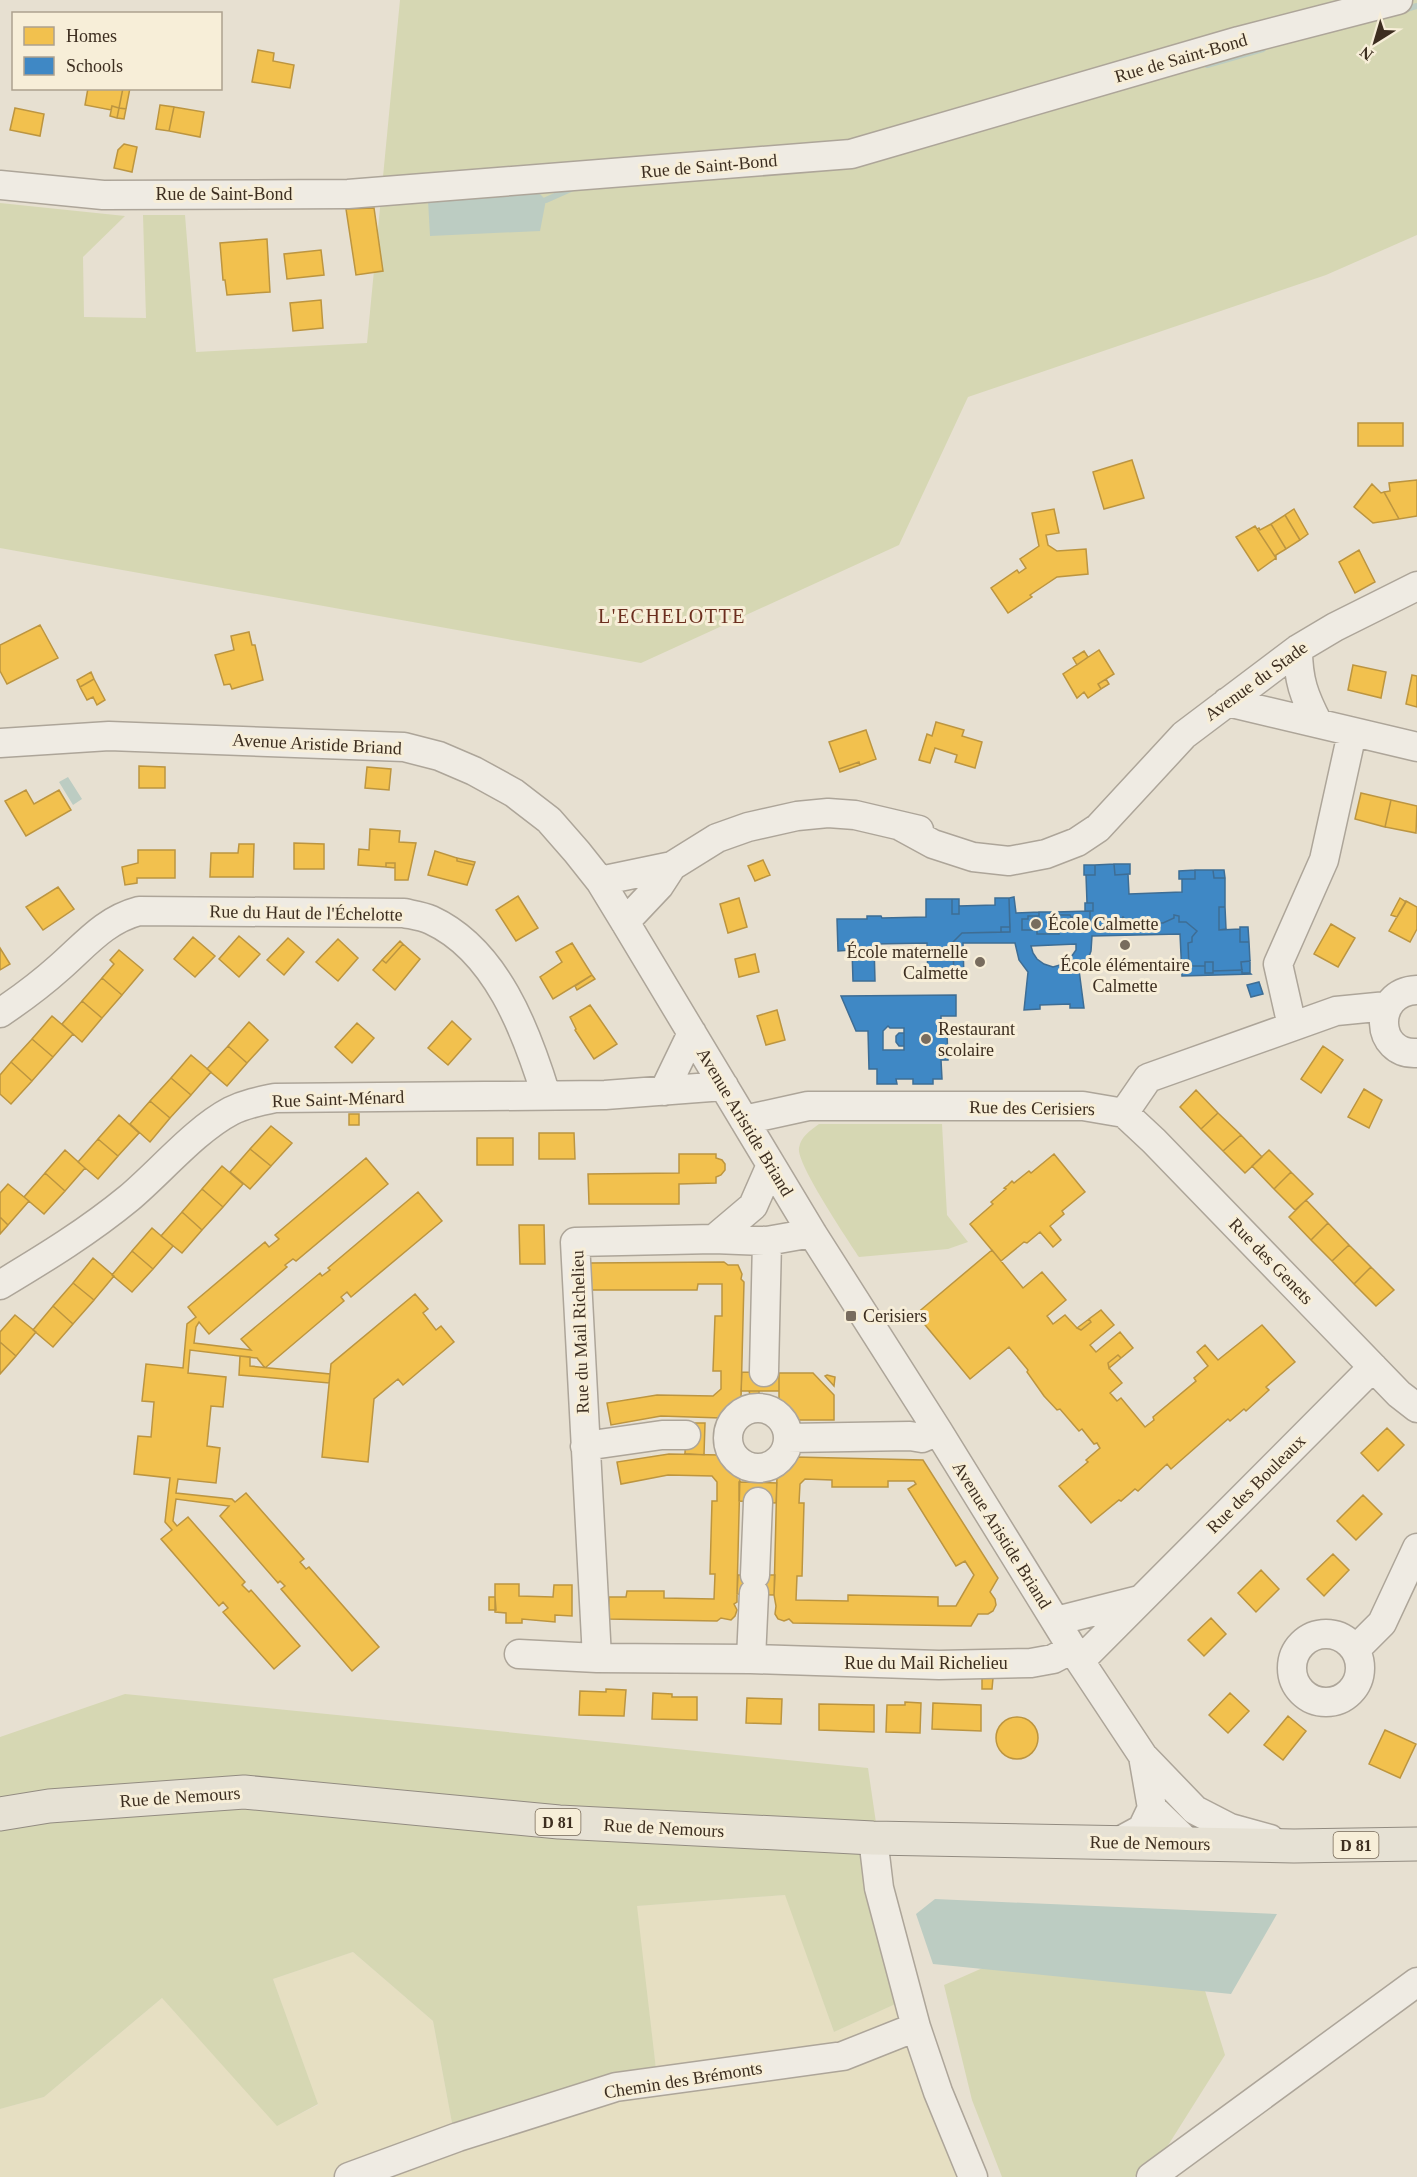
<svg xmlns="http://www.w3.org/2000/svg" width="1417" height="2177" font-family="'Times New Roman',serif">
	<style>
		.farmland { fill: #e6dfc2 }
		.green { fill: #d6d7b3 }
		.water { fill: #bcccc2 }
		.homes { fill: #f2c14e; stroke: #bc9540; stroke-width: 1.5; fill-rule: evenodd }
		.schools { fill: #3f88c5; stroke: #3e6d94; stroke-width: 1.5; fill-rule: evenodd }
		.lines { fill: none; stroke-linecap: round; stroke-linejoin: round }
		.stream { stroke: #bcccc2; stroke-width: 6 }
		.minor-casing { stroke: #ada599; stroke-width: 31 }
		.major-casing { stroke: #928b80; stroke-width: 35 }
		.minor { stroke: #efebe3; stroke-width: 28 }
		.major { stroke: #e6e1d4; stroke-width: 33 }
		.poi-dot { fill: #786c5e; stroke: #f7eed8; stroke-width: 2 }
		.labels { text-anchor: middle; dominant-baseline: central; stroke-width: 6; stroke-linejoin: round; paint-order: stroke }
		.shield { fill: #f7eed8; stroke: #756857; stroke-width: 1.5 }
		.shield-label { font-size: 16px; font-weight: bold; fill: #3d2e20 }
		.street-label { font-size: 18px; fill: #3d2e20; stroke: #f7eed8 }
		.poi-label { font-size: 18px; fill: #3d2e20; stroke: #f7eed8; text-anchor: start }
		.neighbourhood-label { font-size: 20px; letter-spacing: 1.5px; fill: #6b2e1e; stroke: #f7eed8 }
	</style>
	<rect width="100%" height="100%" fill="#e7e0d1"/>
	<path class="farmland" d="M786 1895 834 2032 902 2001 969 2177H0V2109L44 2097 162 1998 277 2125 318 2105 273 1979 353 1952 433 2021 452 2123 656 2069 636 1906Z"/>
	<path class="green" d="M400 0H1417V235L1326 275 968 397 899 545 641 663 0 548V203L125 216 83 257 84 317 146 318 143 215H185L196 352 367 343Z
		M819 1124H942L947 1215 968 1242 948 1249 859 1257C848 1240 796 1163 799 1148 801 1136 810 1131 819 1124Z
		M125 1694 868 1768 902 2001 834 2032 785 1895 637 1906 656 2069 452 2123 433 2021 353 1952 273 1979 318 2104 277 2126 162 1998 44 2097 0 2109V1737Z
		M1019 1952 1197 1965 1225 2055 1155 2166 1134 2177H1002L972 2100 944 1985Z"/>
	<path class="water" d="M537 191 546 200 540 231 430 236 428 200Z
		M68 777 82 799 73 805 59 782Z
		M935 1899 1277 1914 1231 1994 933 1964 916 1914Z"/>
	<path class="homes" d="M258 50 274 53 273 61 294 65 290 88 252 82Z
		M88 88H123L119 108 112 106 111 110 85 105Z
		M123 88H130L126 109 119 108Z
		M160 105 174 107 169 131 156 129Z
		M112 106 119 108 117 118 110 116Z
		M174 107 204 112 200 137 169 131Z
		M15 108 44 114 40 136 10 130Z
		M119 108 126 109 124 119 117 118Z
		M124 144 137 147 132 172 114 168 118 150Z
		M374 208 383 271 356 275 346 209Z
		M267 239 270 292 227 295 225 280H223L220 243Z
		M321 250 324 275 287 279 284 254Z
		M321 300 323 328 293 331 290 303Z
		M1358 423H1403V446H1358Z
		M1132 460 1144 498 1104 509 1093 472Z
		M1417 480V516L1399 519 1384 492 1390 491 1389 483Z
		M1372 484 1381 493 1384 492 1399 519 1373 523 1354 507Z
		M1054 509 1059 533 1046 535 1048 545 1057 551 1086 549 1088 574 1057 577 1030 595 1032 597 1008 613 991 588 1017 570 1019 573 1026 568 1020 559 1039 546 1032 513Z
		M1294 509 1308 534 1300 540 1285 515Z
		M1285 515 1300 540 1286 549 1271 524Z
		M1271 524 1286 549 1276 555V558L1257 529 1259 528 1260 530Z
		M1255 526 1276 558 1258 571 1236 537Z
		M1359 550 1375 582 1355 593 1339 562Z
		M40 625 58 658 7 684 0 671V645Z
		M249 632 252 645H255L263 680 232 689 230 684 224 685 215 655 234 650 231 636Z
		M1099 650 1114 674 1098 684 1101 689 1088 698 1084 692 1077 698 1063 674Z
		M1084 651 1088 657 1077 665 1073 658Z
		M1353 665 1386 672 1381 698 1348 690Z
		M91 672 94 679 80 687 77 680Z
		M1412 675 1417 676V707L1406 704Z
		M94 679 105 700 97 705 93 697 87 700 80 687Z
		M1106 679 1109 684 1101 689 1098 684Z
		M936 722 964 730 962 736 982 742 975 768 955 762 957 755 935 748 930 763 919 760 927 734 932 736Z
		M866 730 876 759 860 765 859 762 839 769 829 742Z
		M859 762 860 765 840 772 839 769Z
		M139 766 165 767V788H139Z
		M367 767 391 769 389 790 365 788Z
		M26 790 34 804 59 790 71 810 26 836 5 801Z
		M1361 793 1391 800 1385 827 1355 819Z
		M1391 800 1417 806 1416 833 1385 827Z
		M370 829 400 831 399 842 416 843 408 880H395V863H386V867L358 865 359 849 369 850Z
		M294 843 324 844V869H294Z
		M239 844H254L253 877H210L211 853H238Z
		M138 850H175V878H137V883L125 885 122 867 138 863Z
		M435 851 457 858V861L474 865 467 885 428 875Z
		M457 858 475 862 474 865 457 861Z
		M763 860 770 875 755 881 748 866Z
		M386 863H395V868L386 867Z
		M58 887 74 909 43 930 26 907Z
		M518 896 538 928 516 941 496 910Z
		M739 898 747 927 728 933 720 904Z
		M1400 898 1406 902 1397 917 1391 915Z
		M1406 901 1417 907V929L1410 942 1389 931Z
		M1331 924 1355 938 1338 967 1314 954Z
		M239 936 260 954 239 977 219 959Z
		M193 937 215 956 195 977 174 959Z
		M288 938 304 952 284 975 267 960Z
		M338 939 358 958 338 981 316 962Z
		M400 941 403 944 386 963 382 960Z
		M572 943 592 975 553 999 540 977 562 962 556 952Z
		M403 944 420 959 395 990 373 970 382 960 386 963Z
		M0 948 10 964 0 970Z
		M119 950 143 970 122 995 102 978 114 964 110 960Z
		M755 954 759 972 739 977 735 959Z
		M592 975 595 979 577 990 575 986Z
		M102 978 122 995 102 1018 82 1001Z
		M82 1001 102 1018 82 1042 62 1024Z
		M590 1005 617 1044 594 1059 575 1030 576 1029 570 1017Z
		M777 1010 785 1040 766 1045 757 1016Z
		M52 1016 73 1034 53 1057 32 1039Z
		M452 1021 471 1039 448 1065 428 1048Z
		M249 1022 268 1040 247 1063 228 1046Z
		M357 1023 374 1038 352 1063 335 1047Z
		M32 1039 53 1057 32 1081 11 1062Z
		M228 1046 247 1063 227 1086 207 1069Z
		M1323 1046 1343 1060 1321 1093 1301 1079Z
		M191 1055 211 1072 191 1095 171 1078Z
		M11 1062 32 1081 11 1104 0 1094V1075Z
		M171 1078 191 1095 170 1118 150 1101Z
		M1364 1089 1382 1100 1369 1128 1348 1117Z
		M1196 1090 1218 1113 1201 1129 1180 1107Z
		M150 1101 170 1118 150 1142 130 1124Z
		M1218 1113 1241 1135 1223 1151 1201 1129Z
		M349 1114H359V1125H349Z
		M119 1115 139 1133 118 1156 98 1139Z
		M271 1126 292 1143 271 1166 250 1149Z
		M539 1133H574L575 1159H539Z
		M1241 1135 1262 1157 1245 1173 1223 1151Z
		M477 1138H513V1165H477Z
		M98 1139 118 1156 98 1179 78 1162Z
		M250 1149 271 1166 250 1189 230 1172Z
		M65 1150 85 1168 65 1191 45 1173Z
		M1269 1150 1291 1172 1274 1189 1252 1166Z
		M679 1154H716V1158L722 1160 725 1164V1170L721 1175 716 1177V1183L679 1184V1204H589L588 1174 679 1173Z
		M1054 1154 1085 1192 1062 1211 1064 1214 1050 1226 1061 1240 1053 1247 1040 1232 1027 1243 1024 1242 1001 1261 970 1224 993 1204 991 1202 1006 1189 1004 1188 1008 1185 1012 1181 1014 1183 1029 1171 1031 1173Z
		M366 1158 388 1184 296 1261 293 1259 285 1265 287 1267 209 1334 199 1322 196 1327 194 1343 251 1350 241 1339 320 1273 322 1276 330 1270 328 1268 418 1192 442 1221 351 1297 347 1292 341 1297 344 1301 265 1368 257 1358 190 1350 188 1373 226 1377 223 1407 211 1406 207 1446 220 1448 216 1483 178 1479 176 1493 232 1499 235 1502 246 1493 304 1559 300 1562 306 1569 309 1567 379 1647 352 1671 281 1589 285 1586 280 1581 278 1583 220 1516 229 1506 176 1499 173 1521 177 1526 188 1517 245 1582 242 1585 249 1592 251 1590 300 1646 274 1669 223 1612 228 1608 223 1602 219 1606 161 1539 172 1530 165 1522 170 1478 134 1474 138 1436 151 1437 154 1402 142 1401 146 1364 183 1368 187 1324 196 1317 188 1307 265 1242 269 1247 279 1239 275 1235Z
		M222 1166 243 1184 223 1207 202 1189Z
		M1291 1172 1313 1194 1295 1210 1274 1189Z
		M45 1173 65 1191 44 1214 24 1197Z
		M8 1184 29 1201 8 1225 0 1217V1193Z
		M202 1189 223 1207 202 1230 182 1212Z
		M1306 1200 1328 1223 1311 1240 1289 1217Z
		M182 1212 202 1230 182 1253 161 1236Z
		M0 1217 8 1225 0 1234Z
		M1328 1223 1349 1245 1332 1261 1311 1240Z
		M519 1225H544L545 1264H520Z
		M152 1228 173 1246 153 1269 132 1251Z
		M1349 1245 1371 1267 1354 1284 1332 1261Z
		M992 1250 1023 1288 1042 1272 1066 1300 1047 1316 1053 1324 1065 1315 1077 1328 1081 1330 1091 1322 1089 1319 1101 1310 1114 1325 1090 1345 1096 1352 1120 1332 1133 1348 1121 1358 1118 1355 1108 1363 1109 1368 1122 1383 1110 1393 1117 1401 1121 1398 1145 1427 1154 1420 1153 1417 1196 1381 1194 1378 1208 1366 1197 1352 1205 1345 1218 1360 1262 1325 1295 1362 1266 1387 1269 1390 1246 1411 1244 1409 1230 1421 1228 1419 1171 1469 1167 1464 1138 1491 1135 1489 1121 1501 1119 1500 1091 1523 1059 1486 1088 1462 1086 1460 1100 1448 1097 1443 1094 1444 1082 1429 1079 1431 1060 1409 1057 1410 1044 1396 1027 1372 1028 1370 1009 1347 970 1379 916 1314Z
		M132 1251 153 1269 132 1292 112 1275Z
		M93 1258 114 1276 94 1300 73 1283Z
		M724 1262 728 1265H738L742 1274 741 1279 744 1282 741 1399 721 1418 661 1416 611 1425 607 1403 657 1395 713 1396 721 1389V1371H713L715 1316H722V1284H698L697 1290H589V1263Z
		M1371 1267 1394 1290 1376 1306 1354 1284Z
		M73 1283 94 1300 73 1324 53 1306Z
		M415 1294 428 1309 423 1313 436 1330 441 1326 454 1342 403 1385 398 1379 374 1399 368 1462 322 1457 331 1364Z
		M53 1306 73 1324 53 1347 33 1330Z
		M15 1315 36 1332 16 1356 0 1342V1332Z
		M1089 1319 1091 1322 1081 1330 1077 1328Z
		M0 1342 16 1356 0 1374Z
		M1118 1355 1121 1358 1109 1368 1108 1363Z
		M240 1356 250 1357V1366L330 1374 329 1383 239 1375Z
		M742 1372 779 1373V1391H741Z
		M779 1373H813L834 1395V1420H797L779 1401Z
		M827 1375 835 1377 834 1386 825 1376Z
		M749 1391H759V1396L755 1399 751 1398Z
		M686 1423H705L704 1455 685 1454Z
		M1387 1428 1404 1445 1378 1471 1361 1453Z
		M669 1454 720 1455 740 1474 737 1594V1602L734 1604 737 1610 735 1616 731 1620 721 1618 717 1621 608 1619 609 1597H626L627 1591H664V1598L714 1599 715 1574H710L712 1501H717V1482L712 1476 668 1475 621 1484 617 1462Z
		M795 1457 923 1460 998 1578 990 1592 995 1599 996 1605 993 1611 988 1614H978L971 1626 793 1623 789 1619 784 1621 778 1619 775 1614 776 1606 774 1595 777 1475ZM805 1479 832 1480V1487H888V1481H914L916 1484 908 1489 956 1566 965 1561 974 1575 956 1606H938V1597L848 1595V1601L796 1600 797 1576H802L804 1503H799L800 1484Z
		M739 1482 777 1483 776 1503 739 1501Z
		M1363 1495 1382 1514 1356 1540 1337 1521Z
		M1333 1554 1349 1570 1324 1596 1307 1579Z
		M1261 1570 1279 1589 1256 1612 1238 1593Z
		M738 1575H775L774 1595 737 1594Z
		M495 1584H519V1596L553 1597 554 1585H572V1616L555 1615V1622L522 1619V1623H506V1613L495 1612Z
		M489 1597H495L496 1610H489Z
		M1211 1618 1226 1634 1204 1656 1188 1640Z
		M982 1677 993 1678 992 1689H982Z
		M606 1689 626 1690 624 1716 579 1715 580 1691 606 1692Z
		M653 1693 672 1694V1697H697V1720L652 1719Z
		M1230 1693 1249 1711 1228 1733 1209 1715Z
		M747 1698 782 1699 781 1724 746 1723Z
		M905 1702 921 1703 920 1733 886 1732 887 1705H905Z
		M933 1703 981 1705V1731L932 1729Z
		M819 1704 874 1705V1732L819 1730Z
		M1288 1716 1306 1731 1283 1760 1264 1745Z
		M996 1738a21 21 0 1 1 42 0a21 21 0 1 1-42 0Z
		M1385 1730 1416 1744 1400 1778 1369 1764Z"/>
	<path class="schools" d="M1114 864 1115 875 1128 874 1129 894 1182 892V879H1195V870H1213L1214 878H1225V907H1219V930L1240 929V942H1249L1250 961 1241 962 1242 970 1213 971V962H1205V966H1189L1188 943 1192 942V937L1197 931 1186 922H1179V916L1174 915V918L1163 923 1127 922 1123 917 1119 922 1113 923 1112 926H1090V911H1093V903H1087L1086 875H1095V865Z
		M1114 864H1130V874L1115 875Z
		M1084 865H1095V875H1084Z
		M1195 870V879H1179V871Z
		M1213 870H1224L1225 878H1214Z
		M1014 897 1016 913 1039 912V916H1028V919H1022V930H1037V934H1059V930L1078 929 1079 918 1071 917 1070 915H1057L1056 912 1090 911V926H1112L1113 923 1119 922 1123 917 1127 922 1163 923 1174 918V915L1179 916V922H1186L1197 931 1192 937V942L1188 943 1189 966H1205V973H1213V971L1242 970V973H1250L1251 974 1182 976 1180 934 1092 936 1091 951 1086 964 1079 970 1084 1008H1070V1004L1040 1005V1009L1024 1010 1028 972 1019 960 1015 943H963L964 980H954L953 942 962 933 1010 932 1009 898ZM1076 944V950L1067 963 1053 967 1044 964 1037 959 1033 953 1031 946Z
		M995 898H1009L1010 927H1001V932L962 933 953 942 954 980 928 981 927 943 874 944 875 981H853L852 950 838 951 837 919H867V916H881L882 918 926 917V899H952V914H959V906L995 905Z
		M952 899H959V914H952Z
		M1085 903H1093V911H1085Z
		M1219 907H1225L1226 929 1219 930Z
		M1039 912H1056L1057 915H1070L1071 917 1079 918 1078 929 1059 930V934H1037V930H1022V919H1028V916H1039Z
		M1001 927H1010V932H1001Z
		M1240 927H1248L1249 942H1240Z
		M1250 961V973H1242L1241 962Z
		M1205 962H1213V973H1205Z
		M1259 982 1263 994 1251 997 1247 985Z
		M956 995V1016H941V1033H947L948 1060H941L942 1079H933V1084H913V1079H896L897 1084H877V1069H869L868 1031H856L841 996ZM888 1026 890 1028H904V1050H883V1031Z
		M899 1033H904V1046H899L896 1042V1036Z"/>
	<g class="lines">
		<path class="stream" d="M1403 10 1417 6
			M1207 65 1263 49
			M546 200 573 188"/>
		<g class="minor-casing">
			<path id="minor" d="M0 185 103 195 348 194 851 154 1239 41 1398 0
				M1298 649C1298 680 1304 696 1318 723
				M1227 702 1417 747
				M0 743 109 736 404 747 439 756 474 771 514 793 549 820 577 852 600 881 625 922 812 1233 938 1431 1080 1661 1143 1756 1195 1810 1230 1828 1270 1839
				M900 826 933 844 973 857 1009 861 1046 854 1077 842 1098 828 1184 735 1298 649 1335 627 1417 586
				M600 881 672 866 717 838 748 827 797 816 828 813 855 815 919 830
				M625 922 659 886 672 866
				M1417 990C1371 992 1375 1056 1417 1053
				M0 1013C21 999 41 984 60 967 86 944 105 920 139 911L404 913C413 915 422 916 431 920 496 950 526 1030 546 1095
				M1292 1026 1278 964 1324 860 1352 733
				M664 1091 692 1033
				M1124 1113 1154 1141 1399 1394 1417 1408
				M744 1120 808 1106H1083L1124 1113 1148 1078 1336 1011 1387 1006
				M714 1239 753 1206 771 1165
				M0 1285C45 1258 89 1231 129 1198 161 1171 195 1130 231 1111 245 1104 260 1101 275 1098L605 1095 724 1086
				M764 1372 767 1241
				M728 1438a30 30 0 1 1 60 0a30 30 0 1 1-60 0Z
				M788 1438 910 1436 922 1438 938 1431
				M585 1446 662 1435H686
				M755 1575 758 1502
				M1056 1621 1139 1600
				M1292 1668a34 34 0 1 1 68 0a34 34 0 1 1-68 0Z
				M1355 1650 1382 1623 1417 1548
				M519 1654 597 1658 751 1659 939 1665 1031 1663 1053 1659 1072 1649
				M597 1658 575 1242 714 1239 767 1241 812 1233
				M751 1659 754 1593
				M1080 1661 1373 1367
				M1152 1808 1188 1843
				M873 1838 879 1888 916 2027 938 2092 973 2177
				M1118 1842 1142 1829 1152 1808 1143 1756
				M349 2177 458 2137 616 2087 843 2056 916 2027
				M1151 2177 1417 1982"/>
		</g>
		<g class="major-casing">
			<path id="major" d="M0 1814 49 1806 244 1792 559 1822 873 1838 1294 1846 1417 1844"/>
		</g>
		<use href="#minor" class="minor"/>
		<use href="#major" class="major"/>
	</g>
	<g class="poi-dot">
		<circle cx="1036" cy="924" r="6"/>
		<circle cx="1125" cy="945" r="6"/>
		<circle cx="980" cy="962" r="6"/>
		<circle cx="926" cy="1039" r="6"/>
		<rect x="845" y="1310" width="12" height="12" rx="3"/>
	</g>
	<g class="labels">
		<g class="shield">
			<rect x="535.5" y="1809" width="45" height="26" rx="4.5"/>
			<rect x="1333.5" y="1832" width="45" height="26" rx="4.5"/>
		</g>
		<g class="shield-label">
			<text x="558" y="1822">D 81</text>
			<text x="1356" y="1845">D 81</text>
		</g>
		<g class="street-label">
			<text transform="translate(1181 58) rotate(-16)">Rue de Saint-Bond</text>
			<text transform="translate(709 166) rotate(-5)">Rue de Saint-Bond</text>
			<text x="224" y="194">Rue de Saint-Bond</text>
			<text transform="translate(1256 681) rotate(-36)">Avenue du Stade</text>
			<text transform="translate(317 744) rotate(3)">Avenue Aristide Briand</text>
			<text transform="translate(306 913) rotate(1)">Rue du Haut de l'Échelotte</text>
			<text transform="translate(338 1099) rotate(-2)">Rue Saint-Ménard</text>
			<text transform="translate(1032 1108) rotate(1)">Rue des Cerisiers</text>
			<text transform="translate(745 1122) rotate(59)">Avenue Aristide Briand</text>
			<text transform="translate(1271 1261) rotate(46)">Rue des Genets</text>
			<text transform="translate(580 1332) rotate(-92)">Rue du Mail Richelieu</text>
			<text transform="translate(1256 1484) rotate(-45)">Rue des Bouleaux</text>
			<text transform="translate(1002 1535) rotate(58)">Avenue Aristide Briand</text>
			<text x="926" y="1663">Rue du Mail Richelieu</text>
			<text transform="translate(180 1797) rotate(-4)">Rue de Nemours</text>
			<text transform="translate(664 1828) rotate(3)">Rue de Nemours</text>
			<text transform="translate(1150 1843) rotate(1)">Rue de Nemours</text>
			<text transform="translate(683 2080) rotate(-9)">Chemin des Brémonts</text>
		</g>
		<g class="poi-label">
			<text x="1048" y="924">École Calmette</text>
			<text x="968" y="952" text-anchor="end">École maternelle<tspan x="968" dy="21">Calmette</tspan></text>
			<text x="1125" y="965" text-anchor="middle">École élémentaire<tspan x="1125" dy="21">Calmette</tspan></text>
			<text x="938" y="1029">Restaurant<tspan x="938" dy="21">scolaire</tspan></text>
			<text x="863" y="1316">Cerisiers</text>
		</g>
		<g class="neighbourhood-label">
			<text x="672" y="616">L'ECHELOTTE</text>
		</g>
	</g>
	<rect x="12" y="12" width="210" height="78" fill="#f7eed8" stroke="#ada18e" stroke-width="1.5"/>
	<rect x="24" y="27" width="30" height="18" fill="#f2c14e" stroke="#ada18e" stroke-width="1.5"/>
	<text x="66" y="42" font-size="18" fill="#3d2e20">Homes</text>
	<rect x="24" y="57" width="30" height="18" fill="#3f88c5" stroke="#ada18e" stroke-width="1.5"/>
	<text x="66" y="72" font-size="18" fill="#3d2e20">Schools</text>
	<g transform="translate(1375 42) rotate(217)" stroke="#f7eed8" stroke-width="4.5" paint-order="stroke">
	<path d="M0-4.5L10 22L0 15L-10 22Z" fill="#3d2e20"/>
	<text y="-9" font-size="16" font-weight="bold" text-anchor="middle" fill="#3d2e20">N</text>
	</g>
</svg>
